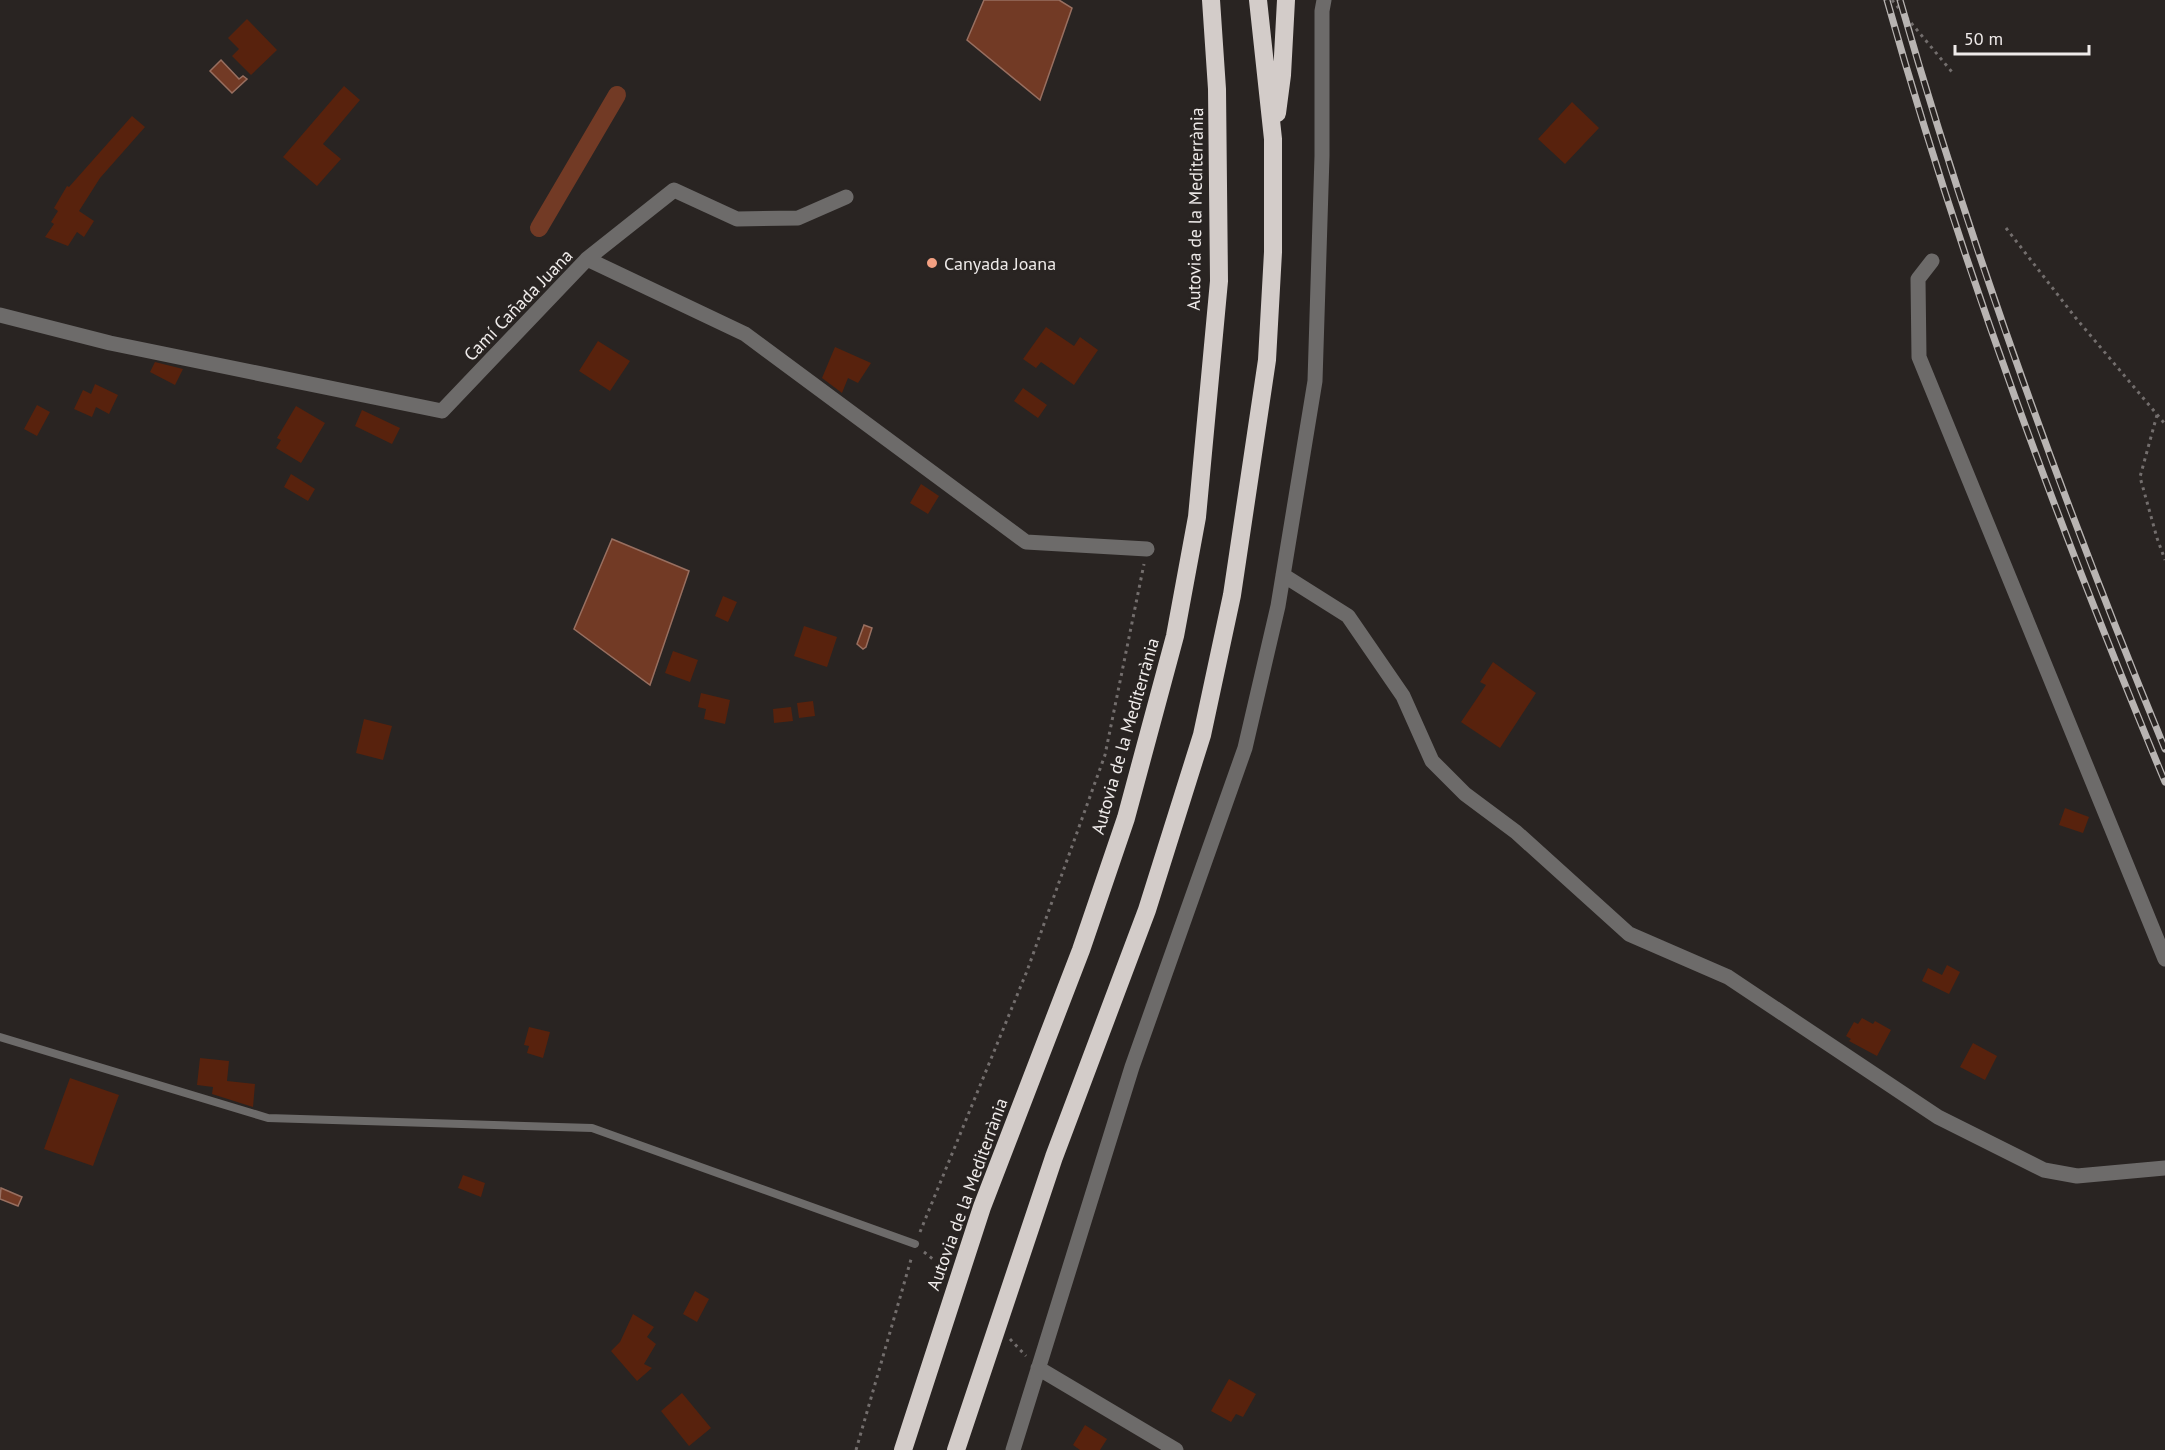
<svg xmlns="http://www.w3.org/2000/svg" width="2165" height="1450" font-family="'PT Sans',sans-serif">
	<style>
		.water { fill: #723a25; stroke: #986f60; stroke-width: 1.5 }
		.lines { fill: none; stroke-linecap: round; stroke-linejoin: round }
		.canal { stroke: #723a25; stroke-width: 18 }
		.building { fill: #58220d }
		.path { stroke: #736e6d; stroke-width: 3; stroke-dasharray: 3 4.5; stroke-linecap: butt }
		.lane { stroke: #6d6b6a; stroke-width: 8 }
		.street { stroke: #6d6b6a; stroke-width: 15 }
		.highway { stroke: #d3ccc9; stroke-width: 18 }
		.rail-casing { stroke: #b8b4b2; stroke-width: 7 }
		.rail { stroke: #292422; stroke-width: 4.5; stroke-dasharray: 14; stroke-linecap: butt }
		.poi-dot { fill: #f3a082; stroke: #292422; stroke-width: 2 }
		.labels { text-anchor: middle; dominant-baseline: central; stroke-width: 4.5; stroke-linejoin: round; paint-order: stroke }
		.street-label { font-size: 18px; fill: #efebea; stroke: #292422 }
		.poi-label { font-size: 18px; fill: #efebea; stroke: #292422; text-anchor: start }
	</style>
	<rect width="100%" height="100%" fill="#292422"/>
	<path class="water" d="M984 0H1059L1072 8 1040 100 967 40Z
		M221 60 239 79 243 76 247 79 232 93 210 71Z
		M612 539 689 571 650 685 574 629Z
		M864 625 872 628 866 647 863 649 857 644Z
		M1 1188 22 1197 18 1206 0 1199Z"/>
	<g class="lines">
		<path class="canal" d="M539 228 617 95"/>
	</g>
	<path class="building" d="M247 19 277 50 251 75 232 56 239 49 228 38Z
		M344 86 360 100 323 144 341 159 317 186 283 157Z
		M1572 102 1599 128 1565 164 1538 139Z
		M132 116 145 127 100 178 79 211 94 221 84 237 77 232 68 246 45 237 54 224 51 222 58 211 54 208 67 186 69 187Z
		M1046 327 1074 346 1080 337 1098 350 1074 385 1041 362 1036 368 1023 359Z
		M598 341 630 361 610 391 579 371Z
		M835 347 871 363 858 383 848 378 842 393 822 378Z
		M155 362 183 369 175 385 150 372Z
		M95 384 118 395 109 414 96 407 92 417 74 409 83 390 91 394Z
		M1023 388 1047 405 1038 418 1014 401Z
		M37 405 50 412 37 436 24 429Z
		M296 406 325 423 301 463 276 448 281 440 277 438Z
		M362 410 400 428 392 444 355 426Z
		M291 474 315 489 308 501 284 487Z
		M921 484 939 496 928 514 910 503Z
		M723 596 737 602 728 622 715 616Z
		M804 626 837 637 827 667 794 656Z
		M673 651 698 660 690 682 665 673Z
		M1493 662 1536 693 1500 748 1461 722 1486 685 1480 682Z
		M701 693 730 700 725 724 704 719 706 709 698 707Z
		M813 701 815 716 799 718 797 703Z
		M791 707 793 721 774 723 773 709Z
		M364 719 392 726 383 760 356 753Z
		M2065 808 2089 817 2083 833 2059 825Z
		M1947 965 1960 972 1949 994 1922 981 1928 968 1942 975Z
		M1862 1018 1873 1024 1875 1021 1891 1030 1877 1056 1849 1041 1851 1039 1846 1036 1854 1022 1858 1024Z
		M529 1027 550 1032 543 1058 527 1053 529 1046 524 1045Z
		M1973 1043 1997 1056 1985 1080 1960 1067Z
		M200 1058 229 1061 227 1081 255 1084 253 1107 212 1094 213 1087 197 1085Z
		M70 1078 119 1095 93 1166 44 1149Z
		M463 1175 485 1183 481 1197 458 1188Z
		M695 1291 709 1299 697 1322 683 1314Z
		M633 1314 654 1327 647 1337 656 1344 644 1364 652 1368 637 1381 611 1351 620 1342Z
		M1229 1379 1256 1394 1243 1417 1236 1414 1231 1422 1211 1411Z
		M682 1393 711 1428 689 1446 661 1411Z
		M1085 1425 1107 1439 1100 1450H1080L1073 1445Z"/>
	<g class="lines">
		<path class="path" d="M1892 0 1952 72
			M2006 228 2075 317 2165 424
			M2157 415 2140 477 2157 538 2165 560
			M920 1232 1027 971 1105 755 1144 564
			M924 1252 934 1260
			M1010 1339 1026 1356
			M856 1450 912 1256"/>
		<path class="lane" d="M0 1037 268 1118 592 1128 915 1244"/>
		<path class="street" d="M587 259 674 190 737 219 798 218 846 197
			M1932 261 1918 279 1919 357 2165 959
			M0 315 110 343 442 411 587 259 745 334 1026 542 1147 549
			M1283 575 1348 616 1403 696 1432 761 1465 794 1516 832 1629 934 1728 977 1938 1117 2044 1170 2077 1176 2165 1168
			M1038 1368 1176 1450
			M1013 1450 1132 1067 1245 748 1278 606 1315 381 1322 156V11L1324 0"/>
		<path class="highway" d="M1277 113 1282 75 1286 0
			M903 1450 982 1207 1081 950 1126 818 1175 636 1197 517 1219 281 1217 89 1211 0
			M956 1450 1054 1157 1147 910 1202 735 1232 595 1267 360 1273 252V139L1258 0"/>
		<g class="rail-casing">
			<path id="rail" d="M1887 0C1962 267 2059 527 2165 782
				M1900 0C1973 255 2064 504 2165 749"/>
		</g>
		<use href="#rail" class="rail"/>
	</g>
	<circle class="poi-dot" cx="932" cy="263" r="6"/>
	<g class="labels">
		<g class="street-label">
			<text transform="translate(1195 209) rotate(-89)">Autovia de la Mediterrània</text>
			<text transform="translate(518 305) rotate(-46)">Camí Cañada Juana</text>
			<text transform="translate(1125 736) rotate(-74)">Autovia de la Mediterrània</text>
			<text transform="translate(967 1194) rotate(-70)">Autovia de la Mediterrània</text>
		</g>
		<g class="poi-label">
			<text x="944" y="263">Canyada Joana</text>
		</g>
	</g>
	<path d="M1955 45v9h134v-9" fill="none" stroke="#efebea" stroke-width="3"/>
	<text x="1964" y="45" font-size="18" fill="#efebea" stroke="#292422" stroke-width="4.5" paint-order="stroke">50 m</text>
</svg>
